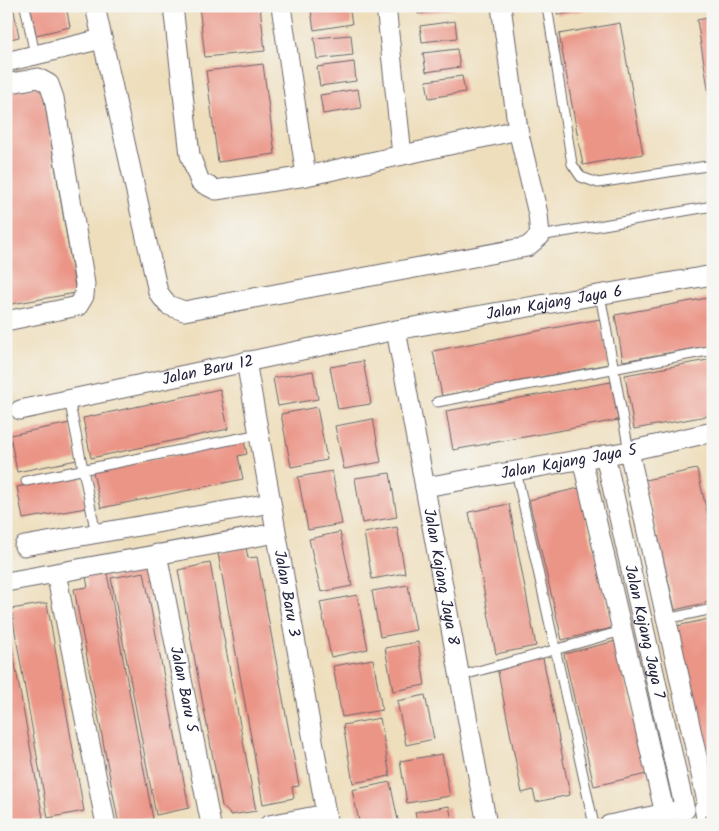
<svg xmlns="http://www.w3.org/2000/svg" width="719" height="831" font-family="Kalam,sans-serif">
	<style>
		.building { fill: #eb9587 }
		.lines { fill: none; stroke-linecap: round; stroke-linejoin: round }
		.lane-casing { stroke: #696468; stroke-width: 11 }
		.street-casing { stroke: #696468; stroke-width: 21 }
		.lane { stroke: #fff; stroke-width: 9 }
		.street { stroke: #fff; stroke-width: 19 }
		.labels { text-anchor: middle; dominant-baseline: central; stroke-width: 5; stroke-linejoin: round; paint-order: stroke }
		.street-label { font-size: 16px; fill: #22223b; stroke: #f6f6f2 }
	</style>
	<rect width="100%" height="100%" fill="#f6f6f2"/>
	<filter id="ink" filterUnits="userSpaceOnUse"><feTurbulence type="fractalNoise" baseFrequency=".02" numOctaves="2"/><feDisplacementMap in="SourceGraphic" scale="10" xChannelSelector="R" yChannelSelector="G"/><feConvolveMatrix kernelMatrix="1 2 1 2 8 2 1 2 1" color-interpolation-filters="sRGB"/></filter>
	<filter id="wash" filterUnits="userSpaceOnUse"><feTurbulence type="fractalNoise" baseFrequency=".0096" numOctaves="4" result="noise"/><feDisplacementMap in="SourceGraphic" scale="20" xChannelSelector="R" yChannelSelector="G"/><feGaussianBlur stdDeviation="1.12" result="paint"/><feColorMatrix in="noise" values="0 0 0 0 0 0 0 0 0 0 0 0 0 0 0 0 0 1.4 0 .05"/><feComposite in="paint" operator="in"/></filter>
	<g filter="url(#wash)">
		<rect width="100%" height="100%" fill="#eedebc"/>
		<g id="blocks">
			<path class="building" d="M6 6H13L19 37 6 40Z
				M30 6H66L70 27 36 35Z
				M199 6H260L265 51 205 57Z
				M349 6 352 24 314 30 311 11Z
				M417 6H455V9L418 14Z
				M556 6H601V7L558 15Z
				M713 17V113H712L697 20Z
				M455 21 457 38 422 42 420 26Z
				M620 23 643 154 583 165 559 34Z
				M351 35 353 55 317 59 314 38Z
				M457 49 460 67 426 72 423 53Z
				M354 62 356 81 320 86 317 67Z
				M263 64 275 154 218 162 206 71Z
				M462 76 465 92 429 98 426 81Z
				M42 86 76 293 6 305V92Z
				M358 89 361 108 323 114 320 95Z
				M713 297V345L623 361 615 315Z
				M600 319 609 364 442 396 433 351Z
				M713 359V415L634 429 625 375Z
				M363 361 371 404 338 409 330 367Z
				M313 371 318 399 278 406 273 378Z
				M611 382 618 420 453 450 446 411Z
				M220 389 228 429 91 458 83 418Z
				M317 407 327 460 291 467 281 414Z
				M373 419 381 462 344 469 335 426Z
				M70 423 77 460 17 472 10 435Z
				M244 441 247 454 238 456 243 479 101 508 93 472Z
				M697 469 713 538V601L675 610 645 480Z
				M332 471 342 524 308 530 298 477Z
				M390 473 397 517 362 523 355 478Z
				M80 475 86 508 23 519 17 487Z
				M579 488 612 628 562 640 529 500Z
				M509 504 536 646 496 654 469 512Z
				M397 527 405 573 372 579 364 533Z
				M340 532 352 586 321 592 309 539Z
				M246 547 248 558 257 557 299 786 292 787 294 798 263 804 218 553Z
				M210 563 256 811 231 815 222 806 178 570Z
				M144 572 189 808 156 815 111 578Z
				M107 573 153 819 124 825H119L74 589 88 587 86 577Z
				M408 585 416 630 380 637 372 591Z
				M357 595 368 649 331 657 320 602Z
				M47 603 84 811 48 818 11 609Z
				M6 614 43 818 10 823 6 800Z
				M713 618V764L708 765 677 626Z
				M616 641 647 774 594 786 564 654Z
				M418 642 425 685 393 691 385 648Z
				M543 658 570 795 536 802 533 790 522 793 497 667Z
				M373 659 382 710 342 717 333 666Z
				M425 695 434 739 406 745 397 701Z
				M380 718 390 776 353 783 343 725Z
				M442 754 450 796 407 803 400 761Z
				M390 782 399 825H360L352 790Z
				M449 806 453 825H418L415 812Z"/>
		</g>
	</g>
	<g filter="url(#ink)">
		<use href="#blocks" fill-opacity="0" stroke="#696468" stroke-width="1"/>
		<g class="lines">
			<g class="lane-casing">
				<path id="lane" d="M25 6 35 55
					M547 6 572 164 581 177 598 183 713 165
					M540 236 713 206
					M600 295 629 451
					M69 399 96 534
					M437 402 713 350
					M516 471 594 825
					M26 481 260 434
					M666 619 713 609
					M460 676 622 631
					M699 807 702 825"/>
			</g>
			<g class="street-casing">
				<g id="street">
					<path d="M95 6 158 292 168 305 184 311 527 247 540 236 538 214 518 130 501 6"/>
					<path d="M173 6 190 155 200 182 216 190 306 176 518 130"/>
					<path d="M281 6 306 176"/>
					<path d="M386 6 402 155"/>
					<path d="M6 62 102 39"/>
					<path d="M6 84 38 78 49 84 54 98 85 284 84 296 78 306 6 321"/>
					<path id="s1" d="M396 330 487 825"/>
					<path id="s2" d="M246 361 328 825"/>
					<path id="s3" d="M20 410 396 330 713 275"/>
					<path d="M629 451 708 806"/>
					<path id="s4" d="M605 455 685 810"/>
					<path d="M582 459 665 814"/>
					<path id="s5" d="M425 487 629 451 713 432"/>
					<path d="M24 546 271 503"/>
					<path id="s6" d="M157 554 211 825"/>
					<path d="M56 573 106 825"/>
					<path d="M6 582 276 533"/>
					<path d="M269 825 326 814"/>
					<path d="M609 825 676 811"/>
				</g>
			</g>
			<use href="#lane" class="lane"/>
			<use href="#street" class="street"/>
		</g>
	</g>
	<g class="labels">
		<g class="street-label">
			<text stroke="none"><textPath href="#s3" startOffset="545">Jalan Kajang Jaya 6</textPath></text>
			<text stroke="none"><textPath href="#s3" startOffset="192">Jalan Baru 12</textPath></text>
			<text stroke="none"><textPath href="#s5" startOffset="146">Jalan Kajang Jaya 5</textPath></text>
			<text stroke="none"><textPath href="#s1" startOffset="251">Jalan Kajang Jaya 8</textPath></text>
			<text stroke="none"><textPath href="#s2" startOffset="236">Jalan Baru 3</textPath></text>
			<text stroke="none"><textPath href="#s4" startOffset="181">Jalan Kajang Jaya 7</textPath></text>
			<text stroke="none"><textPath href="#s6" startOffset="138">Jalan Baru 5</textPath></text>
		</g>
	</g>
	<rect width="719" height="831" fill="none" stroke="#f6f6f2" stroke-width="25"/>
</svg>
